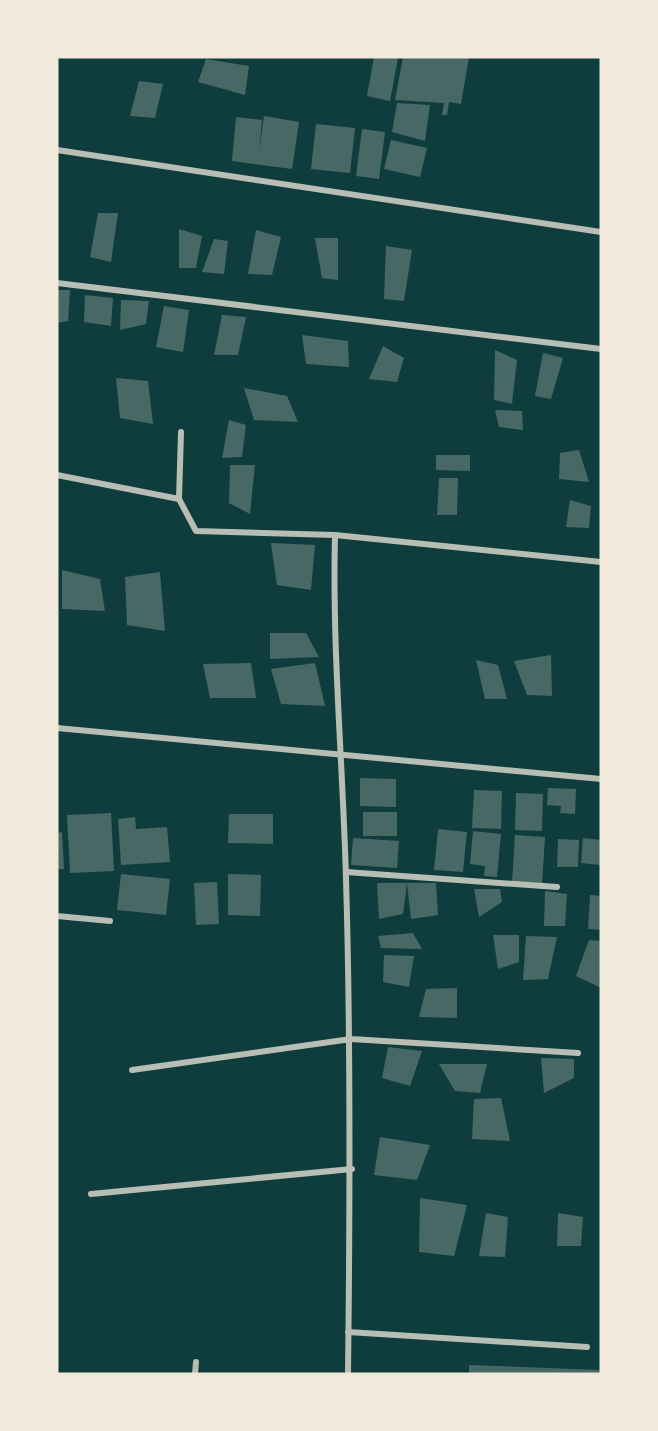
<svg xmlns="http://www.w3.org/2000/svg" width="658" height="1431" font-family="Helvetica,sans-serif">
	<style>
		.building { fill: #486865 }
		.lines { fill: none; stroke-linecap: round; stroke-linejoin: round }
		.minor { stroke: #b8beb3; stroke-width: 6 }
	</style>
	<rect width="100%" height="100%" fill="#0f3d3e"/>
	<path class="building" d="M374 57 398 58 390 101 367 96Z
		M403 57H469L461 104 449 102 447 115H442L444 103 395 100Z
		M206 59 249 66 245 95 198 82Z
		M139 81 163 84 155 118 130 116Z
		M397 103 430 105 425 141 392 132Z
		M264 116 299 122 292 169 232 161 236 117 262 120 259 151Z
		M316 124 355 128 350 173 311 169Z
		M362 129 385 132 379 179 356 176Z
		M391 140 427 148 420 177 384 169Z
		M98 213H118L111 262 90 257Z
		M179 229 202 236 196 268H179Z
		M256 230 281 237 272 275 248 274Z
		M315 238H338V280L322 278Z
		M214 239 228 241 224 274 202 272Z
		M386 246 412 250 404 301 384 299Z
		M57 290H70L68 321 57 323Z
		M85 295 113 298 111 326 84 322Z
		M121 300 149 301 146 324 120 330Z
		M164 306 189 310 183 352 156 347Z
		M222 315 246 317 238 355H214Z
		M302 335 348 341 349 367 306 364Z
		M383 346 404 358 397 382 369 379Z
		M495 350 517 360 512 404 494 400Z
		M543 353 563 358 551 399 535 396Z
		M116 378 148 381 153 424 120 418Z
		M244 388 287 396 298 422 254 420Z
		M495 410 522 411 523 430 499 427Z
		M229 420 246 425 242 457 222 458Z
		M579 450 589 482 559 479 560 453Z
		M436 455H470V471L436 470Z
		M230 465H255L250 514 229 503Z
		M439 478H458L457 515H437Z
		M570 500 591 506 589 528 566 527Z
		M271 543 315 545 311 590 277 585Z
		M62 570 100 579 105 611 62 609Z
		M160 572 165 631 127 625 125 577Z
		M270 633H306L319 657 270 659Z
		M551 655 552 696 527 695 514 661Z
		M476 660 498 665 507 699H485Z
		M251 663 256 698H210L203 664Z
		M315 663 325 706 281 704 271 669Z
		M360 778 396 779V807L360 806Z
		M548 788 576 789 575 814 560 813 561 806 547 805Z
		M474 790 502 791 501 829 472 828Z
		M516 793 543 794 542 831 515 830Z
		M363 812H397V836H363Z
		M111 813 114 871 70 873 67 815Z
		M229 814H273V844L228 843Z
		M135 817 136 829 167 827 170 862 121 865 118 819Z
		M438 829 467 832 463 872 434 870Z
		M473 831 501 834 497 877 484 876 485 866 470 864Z
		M62 832 64 869H57V833Z
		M515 835 545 837 542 885 512 883Z
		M353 838 399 841 397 868 351 865Z
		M583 838 601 840V865L581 863Z
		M558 839 579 840 578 867H557Z
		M121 874 170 879 166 915 117 910Z
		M228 874 261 875 260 916 228 915Z
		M217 882 219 924 196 925 194 883Z
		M377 883H407L403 914 379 919Z
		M407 883H436L438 915 411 919Z
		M474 889H500L502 902 479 917Z
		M545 891 567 894 565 926H544Z
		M590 895 601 896V930L588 929Z
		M413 933 422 949 381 948 378 936Z
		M493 935H519V962L498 969Z
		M526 936 557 937 548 979 523 980Z
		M589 940 601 941V988L576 976Z
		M384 955 414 956 409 987 383 982Z
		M457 988V1018L419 1017 426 989Z
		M388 1047 422 1051 410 1086 382 1078Z
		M541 1058 574 1059V1078L544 1093Z
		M439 1064H487L480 1093 455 1091Z
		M501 1098 510 1141 472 1139 474 1099Z
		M380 1137 430 1145 417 1180 374 1175Z
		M420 1198 467 1205 454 1256 419 1252Z
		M486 1213 508 1217 505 1257 479 1256Z
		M558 1213 583 1217 581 1246H557Z
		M469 1365 601 1370V1374H469Z"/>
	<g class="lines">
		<path class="minor" d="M57 150 601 232
			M57 283 601 349
			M57 475 179 499 196 531 335 535 601 562
			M179 499 181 432
			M335 535C332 650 343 765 346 879 351 1045 350 1209 348 1374
			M57 728 601 779
			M346 872 557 887
			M57 916 110 921
			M132 1070 351 1039 578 1053
			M91 1194 352 1169
			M348 1332 587 1347
			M195 1374 196 1362"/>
	</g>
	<rect width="658" height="1431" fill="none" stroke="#f1e9da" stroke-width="117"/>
</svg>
